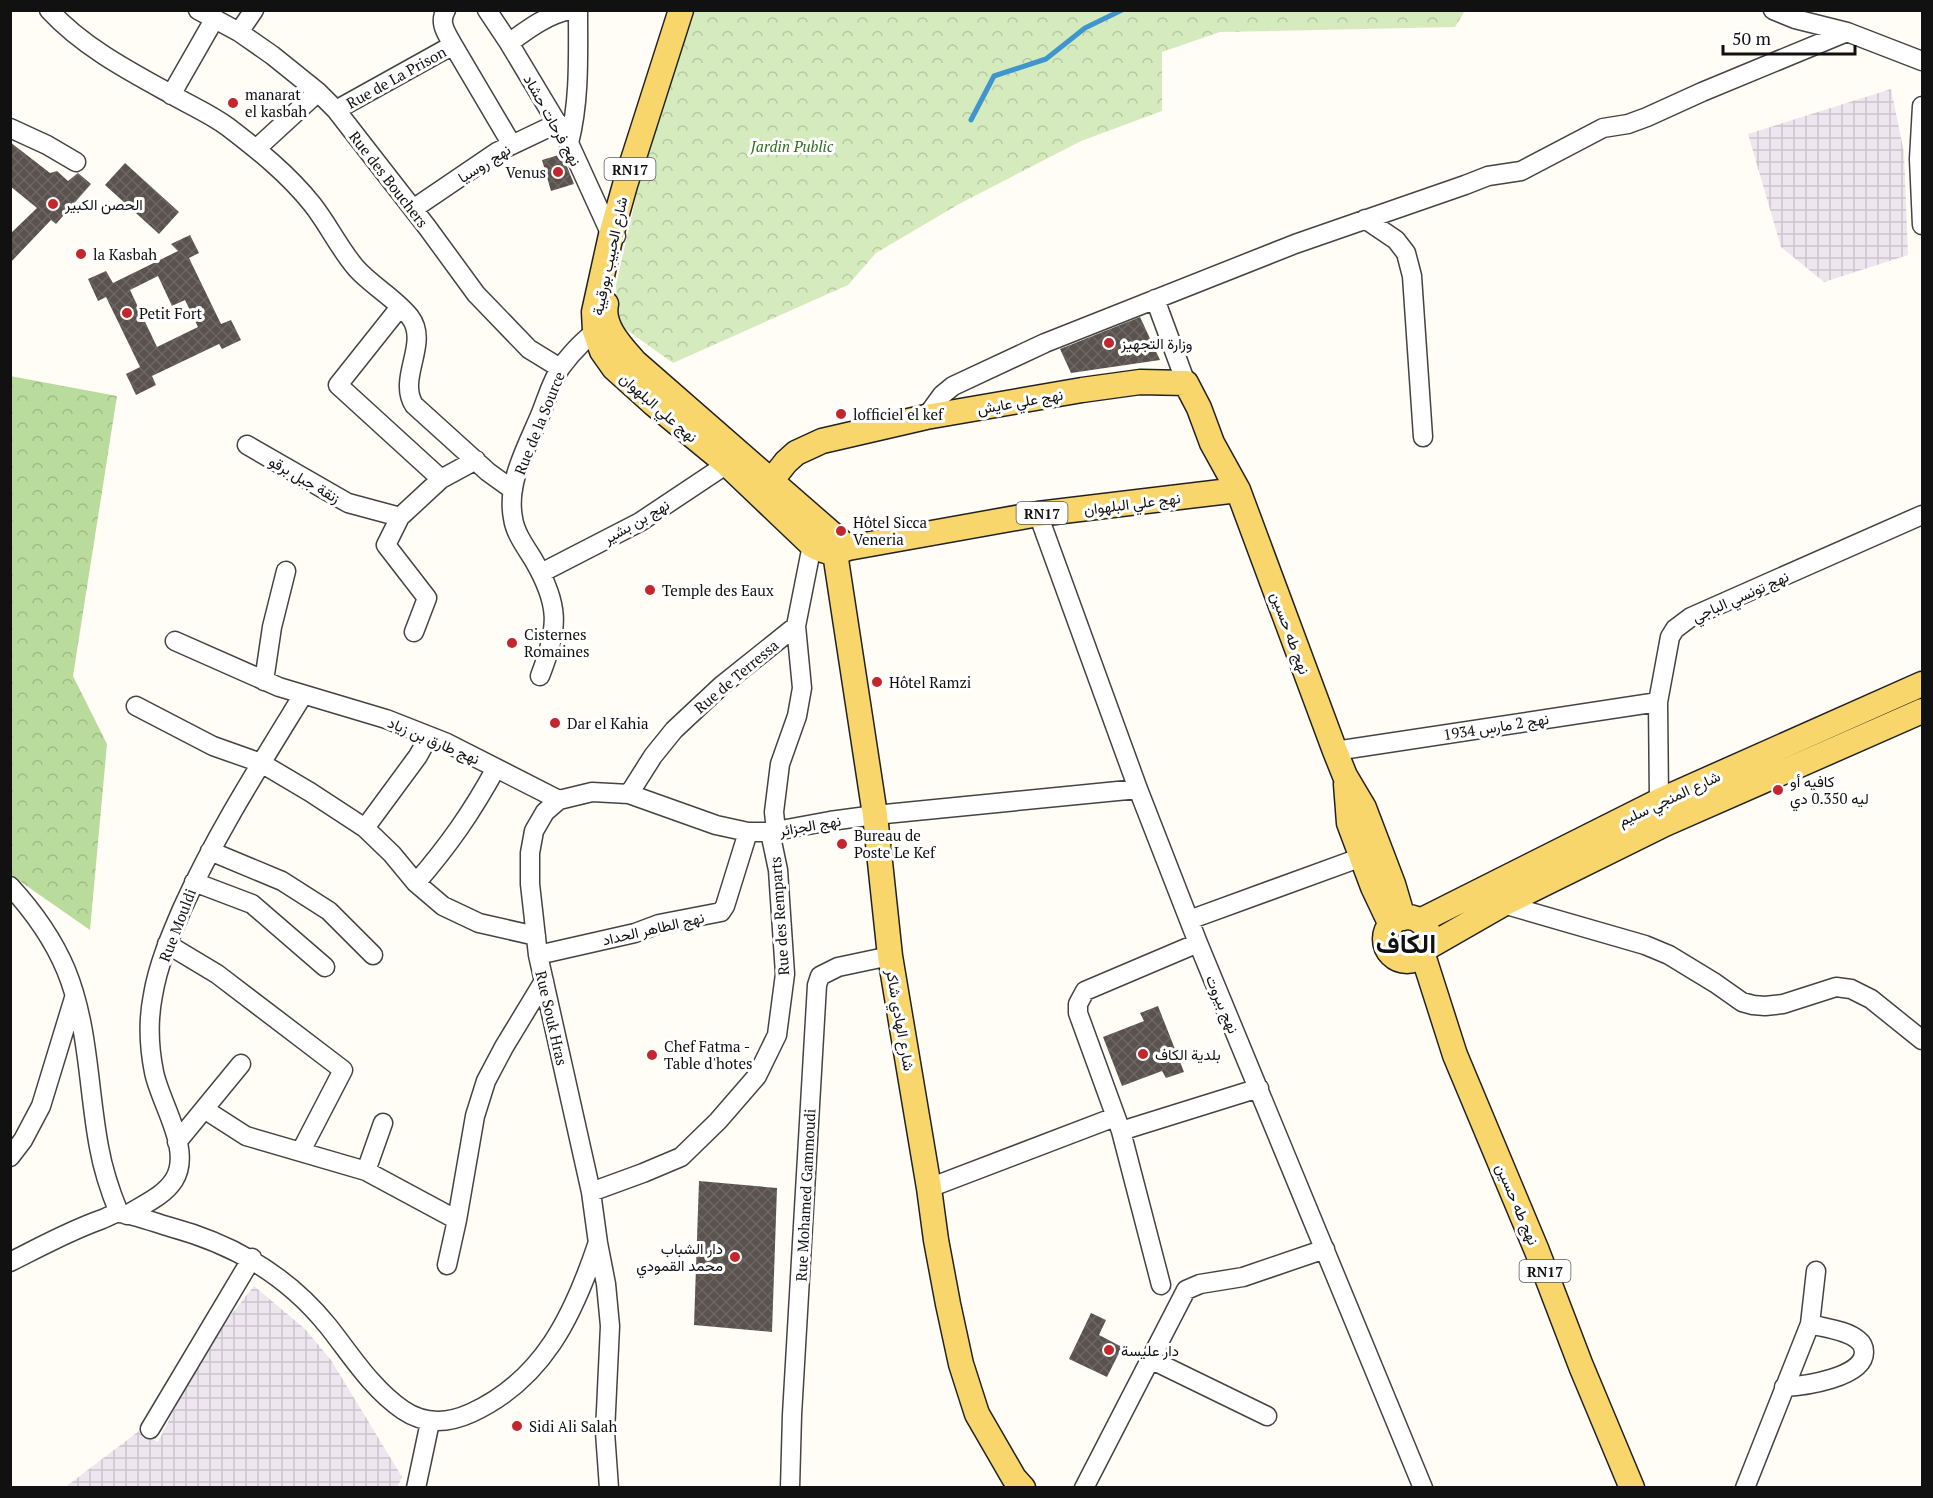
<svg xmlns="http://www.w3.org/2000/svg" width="1933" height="1498" font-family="'PT Serif',Vazirmatn,serif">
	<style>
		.industrial { fill: url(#industrial-grid) }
		.forest { fill: url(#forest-crowns) }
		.park { fill: url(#park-crowns) }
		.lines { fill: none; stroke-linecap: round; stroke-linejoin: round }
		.stream { stroke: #3f96cf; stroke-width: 5 }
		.building { fill: url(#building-cross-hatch); fill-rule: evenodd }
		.minor-casing { stroke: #444; stroke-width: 21 }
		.major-casing { stroke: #222; stroke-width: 27 }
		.minor { stroke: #fff; stroke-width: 18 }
		.major { stroke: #f9d66b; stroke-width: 24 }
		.poi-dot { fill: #c4262e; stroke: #fff; stroke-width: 2 }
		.labels { text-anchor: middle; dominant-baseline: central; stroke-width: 6; stroke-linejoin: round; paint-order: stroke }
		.shield { fill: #fff; stroke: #585858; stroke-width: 1.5 }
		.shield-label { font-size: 14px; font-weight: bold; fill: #111 }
		.street-label { font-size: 15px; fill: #111; stroke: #fff }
		.poi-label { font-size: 15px; fill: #111; stroke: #fff; text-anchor: start }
		.park-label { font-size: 15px; font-style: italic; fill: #2f6b1f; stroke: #fff }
		.town-label { font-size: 27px; font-weight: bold; fill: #111; stroke: #fff }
	</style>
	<defs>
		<pattern id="industrial-grid" width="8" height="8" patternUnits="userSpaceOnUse" patternTransform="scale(1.5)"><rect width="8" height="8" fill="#eee6ef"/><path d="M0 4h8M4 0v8" fill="none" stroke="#cbc4cc"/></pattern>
		<pattern id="forest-crowns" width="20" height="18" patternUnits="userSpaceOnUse" patternTransform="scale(1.5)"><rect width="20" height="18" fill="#b9dc9c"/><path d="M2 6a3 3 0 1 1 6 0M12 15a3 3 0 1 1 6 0" fill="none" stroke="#9ebc85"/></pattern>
		<pattern id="park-crowns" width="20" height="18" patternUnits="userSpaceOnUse" patternTransform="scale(1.5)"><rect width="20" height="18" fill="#d5ebbd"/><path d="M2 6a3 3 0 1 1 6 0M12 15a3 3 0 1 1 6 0" fill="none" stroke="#b6c8a1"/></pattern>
		<pattern id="building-cross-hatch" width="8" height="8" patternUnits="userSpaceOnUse" patternTransform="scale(1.5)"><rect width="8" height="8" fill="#5a524d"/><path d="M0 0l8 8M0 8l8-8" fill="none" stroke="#6d6662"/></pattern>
	</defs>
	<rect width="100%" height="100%" fill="#fffdf5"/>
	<path class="industrial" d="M1891 89 1904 153 1908 255 1824 282 1781 247 1748 134Z
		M254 1286 305 1329 331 1360 402 1477 397 1488H64L139 1431 158 1442 206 1346Z"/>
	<path class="forest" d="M10 376 117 396 73 676 107 744 90 930 11 875Z"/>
	<path class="park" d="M695 11H1465L1455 27 1220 32 1162 52V111L1081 141 959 204 876 253 848 285 673 363 617 323 616 285 646 153Z"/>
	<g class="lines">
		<path class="stream" d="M971 120 994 76 1046 59 1085 28 1122 10"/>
	</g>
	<path class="building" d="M10 142 50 173 57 171 68 181 78 173 91 184 56 224 51 220 10 263V234L37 208 10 186Z
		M562 154 574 184 551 191 542 160Z
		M125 163 179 212 159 234 105 185Z
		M190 235 199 253 189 258 221 324 231 320 241 340 222 349 219 344 152 376 156 385 136 395 126 374 140 367 106 297 98 301 88 279 106 271 113 283 178 251 171 244ZM158 276 172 306 185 300 198 327 157 347 130 290Z
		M1140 317 1160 360 1071 373 1060 349Z
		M1158 1006 1184 1072 1166 1078 1162 1071 1122 1086 1103 1037 1144 1021 1140 1013Z
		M699 1181 777 1188 772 1332 694 1325Z
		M1091 1313 1106 1320 1099 1335 1122 1347 1107 1377 1069 1359Z"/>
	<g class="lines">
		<g class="minor-casing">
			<path id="minor" d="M49 10C82 46 127 70 169 93 189 105 209 113 228 127 258 150 288 174 312 204 328 224 339 248 356 268 372 286 395 298 410 317 430 343 397 378 414 405L488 472 513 490
				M198 10 239 32 272 55 318 92 336 110 427 227 476 294 529 349 560 368
				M487 10 509 43 569 143 611 235 616 236
				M1773 10 1795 19 1847 32 1922 61
				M239 32 254 10
				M509 43C528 29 548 14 571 10
				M453 45 512 145
				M171 95 215 18
				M1922 106 1919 159 1922 225
				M336 110 453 45C447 34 438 23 446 10
				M10 128 47 145 76 162
				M569 143C580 100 578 54 578 10
				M256 149 318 92
				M413 209 497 152 558 123
				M1365 219 1396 240 1406 253 1412 276 1423 437
				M1155 299 1186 383
				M400 307 338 385 441 479
				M926 417 942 395 953 386 1045 343 1295 244 1465 185 1488 176 1521 171 1603 128 1628 124 1647 117 1702 92 1847 32
				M247 445 348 503 400 517
				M1038 514 1138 789 1198 943 1423 1488
				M541 573 640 522 727 464
				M414 632 427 598 386 545 400 517 441 479 476 460
				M175 641 279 687 386 719 447 743 559 800
				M540 676C559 627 560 605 533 559 525 546 515 533 513 518 506 482 528 445 541 413 547 398 552 380 561 367 573 351 587 336 604 326
				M264 681 272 627 286 571
				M136 706 213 746 261 763 310 792 365 828 392 854 416 883 443 906 479 923 536 936
				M1335 751 1658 702
				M629 794 653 756 674 730 721 686 796 626 812 545
				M1661 810 1659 801 1658 702 1670 637 1675 629 1691 617 1922 515
				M365 828 418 756 429 736
				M776 831 774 812 780 764 797 716 802 688 796 626
				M210 851 282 881 329 911 373 955
				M194 882 252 904 325 967
				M416 883C449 845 472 812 496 768
				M10 886C33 911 53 939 66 970 89 1026 88 1089 99 1147 103 1170 110 1191 119 1213
				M1503 904 1645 945 1669 955 1715 983 1742 1002 1753 1005 1765 1006 1783 1004 1836 987 1851 989 1871 999 1922 1040
				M1189 920 1362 857
				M167 944 217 974 343 1070 301 1151
				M538 955 635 933 659 924 721 912 725 906 748 832
				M204 1109 246 1136 366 1171 457 1220
				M1121 1131 1259 1088
				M177 1142 241 1064
				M10 1157 23 1140 41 1106 74 998
				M366 1171 383 1123
				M929 1188 1115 1117
				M591 1192 643 1173 681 1157 718 1121 757 1076 777 1035 785 974 778 870 770 832
				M127 1215C142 1205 163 1197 174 1180 193 1150 160 1103 154 1072 149 1047 148 1020 153 995 158 965 170 937 182 909 216 834 260 765 303 695
				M10 1262C40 1247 69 1231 100 1220 106 1218 112 1214 117 1213 127 1212 159 1224 170 1227 233 1244 286 1274 328 1326 351 1355 372 1389 403 1410 425 1425 449 1423 471 1413 543 1380 573 1316 597 1245
				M447 1265 457 1220 475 1116 486 1081 504 1047 544 981
				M1161 1285 1121 1131 1078 1013V1004L1085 991 1198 943
				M1152 1360 1267 1416
				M1784 1387C1803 1386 1864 1378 1864 1352 1864 1347 1862 1343 1858 1340 1847 1330 1824 1328 1810 1324
				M150 1429 252 1258
				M416 1488 430 1422
				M609 1488 605 1432 610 1326 606 1284 598 1243 591 1192 538 955 530 884V853L534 831 545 812 559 800 592 792 629 794 716 825 748 832H770L830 821 875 815 1138 789
				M790 1488 792 1415 817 985 820 976 838 967 890 956
				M1084 1488 1186 1290 1200 1284 1243 1277 1325 1249
				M1745 1488 1810 1324 1816 1271"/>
		</g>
		<g class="major-casing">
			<path id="major" d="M681 10 625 185 611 235 594 312 595 331 602 351 614 368 654 404 727 464 812 545C826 553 834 554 848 548L1038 514 1238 490
				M606 304C601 326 622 347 635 362L847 547
				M760 495 786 462 796 453 822 441 926 417 1082 390 1140 382 1186 383 1199 408 1212 443 1238 490 1335 751 1345 776 1364 808 1393 884 1403 918
				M835 538V553L875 815 890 956 929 1188 936 1240 948 1304 961 1364 977 1414 1014 1478 1023 1488
				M1346 784 1349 823 1373 887 1391 925
				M1385 939a22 22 0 1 1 44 0a22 22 0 1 1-44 0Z
				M1420 921 1659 801 1922 684
				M1428 947 1503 904 1665 824 1922 711
				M1423 955 1455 1055 1537 1251 1581 1366 1632 1488"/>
		</g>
		<use href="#minor" class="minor"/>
		<use href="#major" class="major"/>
	</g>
	<g class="poi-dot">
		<circle cx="233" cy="103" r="6"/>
		<circle cx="558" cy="172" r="6"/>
		<circle cx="53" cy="204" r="6"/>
		<circle cx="81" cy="254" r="6"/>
		<circle cx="127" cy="313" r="6"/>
		<circle cx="1109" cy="343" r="6"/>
		<circle cx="841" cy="414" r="6"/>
		<circle cx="841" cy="531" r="6"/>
		<circle cx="650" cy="590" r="6"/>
		<circle cx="512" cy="643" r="6"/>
		<circle cx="877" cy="682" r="6"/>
		<circle cx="555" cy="723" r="6"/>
		<circle cx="1778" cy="790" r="6"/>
		<circle cx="842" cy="844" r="6"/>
		<circle cx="1143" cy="1054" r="6"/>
		<circle cx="652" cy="1055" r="6"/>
		<circle cx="735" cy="1257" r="6"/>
		<circle cx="1109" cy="1350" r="6"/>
		<circle cx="517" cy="1426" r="6"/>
	</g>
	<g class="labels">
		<g class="shield">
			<rect x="604.5" y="158" width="51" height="22" rx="4.5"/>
			<rect x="1016.5" y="502" width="51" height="22" rx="4.5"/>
			<rect x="1519.5" y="1260" width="51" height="22" rx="4.5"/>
		</g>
		<g class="shield-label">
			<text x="630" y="169">RN17</text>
			<text x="1042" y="513">RN17</text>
			<text x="1545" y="1271">RN17</text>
		</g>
		<g class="street-label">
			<text transform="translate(396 77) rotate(-29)">Rue de La Prison</text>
			<text transform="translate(553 120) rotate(61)">نهج فرحات حشاد</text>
			<text transform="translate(484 163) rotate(-32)">نهج روسيا</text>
			<text transform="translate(389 179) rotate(52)">Rue des Bouchers</text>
			<text transform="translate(609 256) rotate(-78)">شارع الحبيب بورقيبة</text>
			<text transform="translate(1020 401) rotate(-10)">نهج علي عايش</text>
			<text transform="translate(659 407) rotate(41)">نهج علي البلهوان</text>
			<text transform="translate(539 423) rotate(-68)">Rue de la Source</text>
			<text transform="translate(305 479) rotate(30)">زنقة جبل برقو</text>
			<text transform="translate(1132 503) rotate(-7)">نهج علي البلهوان</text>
			<text transform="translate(636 521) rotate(-30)">نهج بن بشير</text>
			<text transform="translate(1740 596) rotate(-24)">نهج تونسي الباجي</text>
			<text transform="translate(1291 633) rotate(70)">نهج طه حسين</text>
			<text transform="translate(736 676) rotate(-40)">Rue de Terressa</text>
			<text transform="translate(1496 726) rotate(-9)">نهج 2 مارس 1934</text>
			<text transform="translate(434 740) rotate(23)">نهج طارق بن زياد</text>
			<text transform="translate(1669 798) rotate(-25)">شارع المنجي سليم</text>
			<text transform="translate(810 825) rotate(-10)">نهج الجزائر</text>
			<text transform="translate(779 916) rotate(-94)">Rue des Remparts</text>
			<text transform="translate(177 925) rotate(-69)">Rue Mouldi</text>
			<text transform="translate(653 928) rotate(-13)">نهج الطاهر الحداد</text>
			<text transform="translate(1223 1004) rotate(67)">نهج بيروت</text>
			<text transform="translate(552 1018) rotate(77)">Rue Souk Hras</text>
			<text transform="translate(901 1020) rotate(80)">شارع الهادي شاكر</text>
			<text transform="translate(805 1195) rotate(-87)">Rue Mohamed Gammoudi</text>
			<text transform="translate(1518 1204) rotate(67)">نهج طه حسين</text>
		</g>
		<g class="poi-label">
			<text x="245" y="94">manarat<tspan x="245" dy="17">el kasbah</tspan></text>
			<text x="546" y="172" text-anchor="end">Venus</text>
			<text x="65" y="204">الحصن الكبير</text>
			<text x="93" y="254">la Kasbah</text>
			<text x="139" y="313">Petit Fort</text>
			<text x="1121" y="343">وزارة التجهيز</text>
			<text x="853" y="414">lofficiel el kef</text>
			<text x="853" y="522">Hôtel Sicca<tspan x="853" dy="17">Veneria</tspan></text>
			<text x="662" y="590">Temple des Eaux</text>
			<text x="524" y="634">Cisternes<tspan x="524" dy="17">Romaines</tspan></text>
			<text x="889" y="682">Hôtel Ramzi</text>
			<text x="567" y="723">Dar el Kahia</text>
			<text x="1790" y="781">كافيه أو<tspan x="1790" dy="17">ليه 0.350 دي</tspan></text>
			<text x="854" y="835">Bureau de<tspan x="854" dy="17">Poste Le Kef</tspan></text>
			<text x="664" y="1046">Chef Fatma -<tspan x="664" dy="17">Table d'hotes</tspan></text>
			<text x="1155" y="1054">بلدية الكاف</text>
			<text x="723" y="1248" text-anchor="end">دار الشباب<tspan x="723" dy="17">محمد القمودي</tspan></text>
			<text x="1121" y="1350">دار عليسة</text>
			<text x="529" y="1426">Sidi Ali Salah</text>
		</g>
		<g class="park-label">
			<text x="792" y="146">Jardin Public</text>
		</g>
		<g class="town-label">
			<text x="1406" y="943">الكاف</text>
		</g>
	</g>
	<rect width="1933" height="1498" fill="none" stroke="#111111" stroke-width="24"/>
	<path d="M1723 45v9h132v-9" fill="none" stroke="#111111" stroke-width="3"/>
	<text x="1732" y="45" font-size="18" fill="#111111" stroke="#ffffff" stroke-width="4.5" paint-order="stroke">50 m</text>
</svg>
